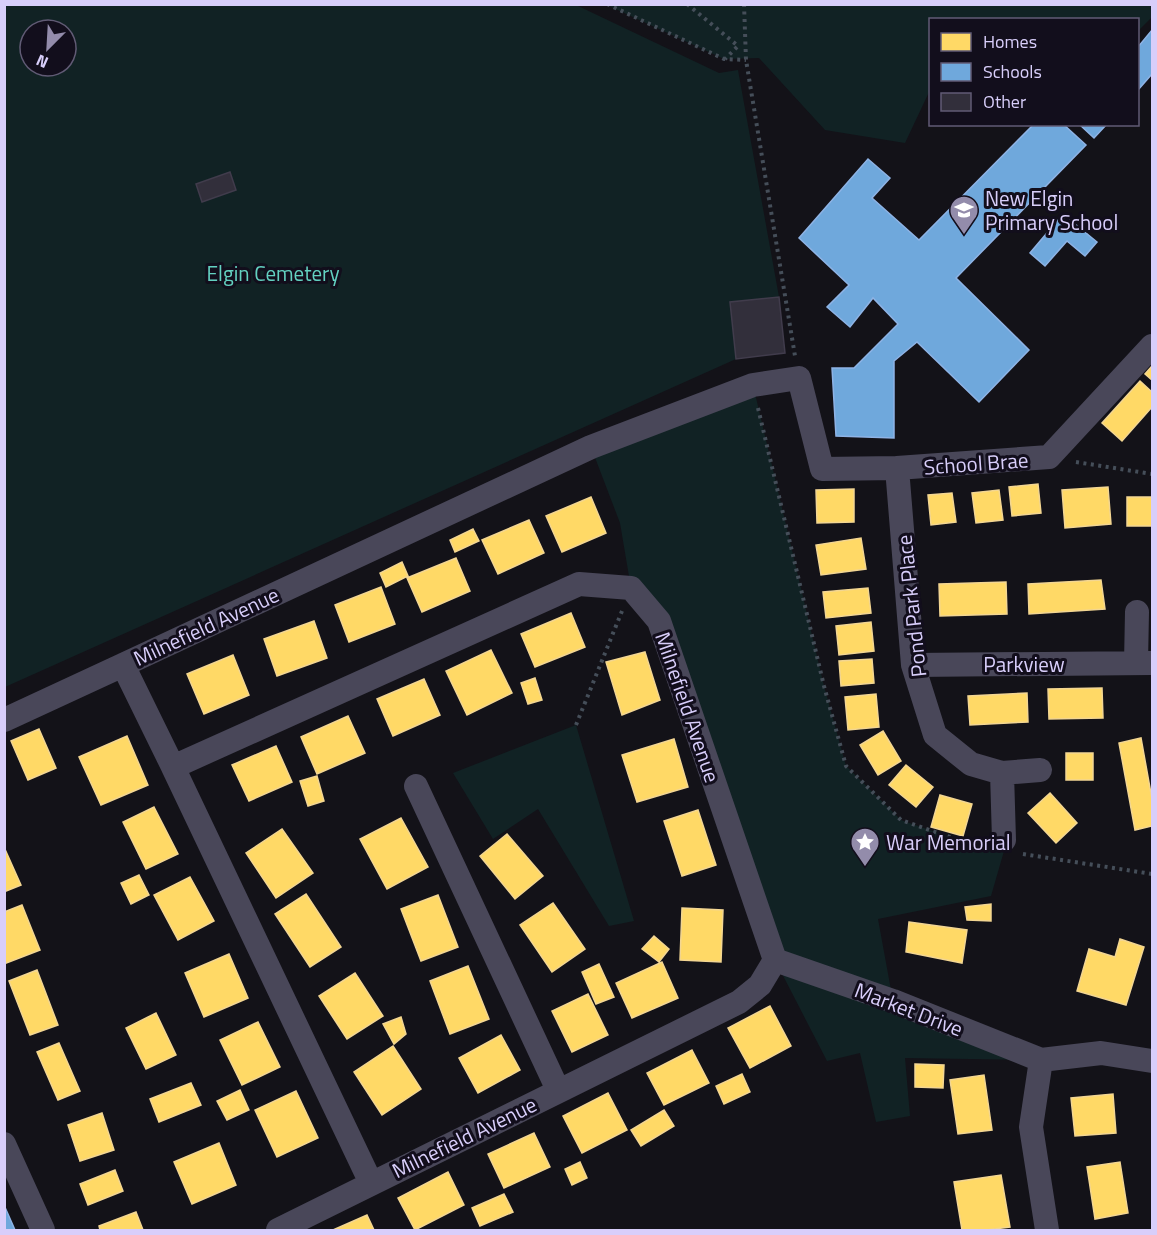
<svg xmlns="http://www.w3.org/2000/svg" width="1157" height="1235" font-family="'Titillium Web',sans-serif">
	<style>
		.green { fill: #112224; fill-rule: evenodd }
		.homes { fill: #ffd966; stroke: #f3d692; stroke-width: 1.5 }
		.schools { fill: #6fa8dc; stroke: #8eb3e5; stroke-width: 1.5 }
		.building { fill: #322f3b; stroke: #413c4c; stroke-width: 1.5 }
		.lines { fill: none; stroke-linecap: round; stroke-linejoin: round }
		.path { stroke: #454e59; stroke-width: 4; stroke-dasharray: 3 4.5; stroke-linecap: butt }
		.minor { stroke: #494759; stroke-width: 24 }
		.labels { text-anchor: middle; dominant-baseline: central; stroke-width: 6; stroke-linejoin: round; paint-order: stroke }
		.poi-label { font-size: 21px; fill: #d8cefa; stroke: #120e1c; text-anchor: start }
		.park-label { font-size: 21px; fill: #63d1c1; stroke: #120e1c }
		.street-label { font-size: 21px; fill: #d8cefa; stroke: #120e1c }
	</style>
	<rect width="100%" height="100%" fill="#131218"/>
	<path class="green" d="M1152 4V17L1138 31V20H930V90L905 143 825 130 759 58 724 59 607 5Z
		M4 5H576L719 73 738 70 779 297 785 353 736 359 5 687ZM30 30H66V66H30Z
		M753 385 824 686 846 766 901 820 961 841 1004 851 991 896 878 919 893 1001 1041 1060 905 1058 910 1116 876 1122 860 1053 827 1061 775 960 659 621 631 588 620 523 591 447Z
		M576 725 634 921 609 926 538 809 493 839 453 773Z"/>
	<path class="homes" d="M1152 366V380L1145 374Z
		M1140 381 1152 392V407L1122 441 1102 423Z
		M1038 484 1041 513 1012 516 1009 487Z
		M1108 487 1111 524 1065 528 1062 490Z
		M854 489V522L817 523 816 490Z
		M999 490 1003 520 976 523 972 493Z
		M952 493 956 522 931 525 928 495Z
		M591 497 606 533 562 552 546 516Z
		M1127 497H1152V526H1127Z
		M529 520 544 553 498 574 482 540Z
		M473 529 479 541 455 552 450 540Z
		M861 538 866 569 821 575 816 545Z
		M456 558 470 591 422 612 407 578Z
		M402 562 408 576 386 587 380 573Z
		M1101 580 1105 609 1029 614 1028 584Z
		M1006 582 1007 614 940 616 939 584Z
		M381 587 395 624 349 642 335 605Z
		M868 588 871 613 826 618 823 592Z
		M571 613 585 647 535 667 521 634Z
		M314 621 327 658 277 676 264 639Z
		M871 622 874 651 839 655 836 626Z
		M491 650 512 693 467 715 446 671Z
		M645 652 660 700 622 715 606 662Z
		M233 655 249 695 204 714 187 674Z
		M872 659 874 683 841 686 839 661Z
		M535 678 542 700 528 704 521 683Z
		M424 679 440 715 393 736 377 699Z
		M1102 688 1103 718 1049 719 1048 689Z
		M1027 693 1028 722 970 725 968 696Z
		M876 694 879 727 848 730 845 697Z
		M348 716 365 753 317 774 301 737Z
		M39 729 56 768 28 780 11 741Z
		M883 731 901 761 878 775 860 745Z
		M127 736 148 785 101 805 79 757Z
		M1141 738 1152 799V826L1135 830 1119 743Z
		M674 739 688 787 637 802 622 755Z
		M276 746 292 782 249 801 232 765Z
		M1066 753H1093V780H1066Z
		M906 765 933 787 916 807 889 785Z
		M317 776 324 801 308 806 300 781Z
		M1050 793 1077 823 1056 843 1028 813Z
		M940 795 972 804 963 836 931 827Z
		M154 807 178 854 146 869 123 822Z
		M698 810 716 865 682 876 664 821Z
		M401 818 428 867 387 889 360 839Z
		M282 829 313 873 276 898 246 853Z
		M507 834 543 876 515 899 480 856Z
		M4 847 21 885 4 892Z
		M139 875 149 895 131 904 121 883Z
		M190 877 214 921 178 940 154 895Z
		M306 894 341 947 310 967 275 914Z
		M438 895 458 947 421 961 401 909Z
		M553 903 585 949 552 972 520 925Z
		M991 904V921L967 920 965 907Z
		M22 905 40 950 4 964V912Z
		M682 908 723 910 721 962 680 960Z
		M909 922 967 930 962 963 906 952Z
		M654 936 669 949 659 962 642 949Z
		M1120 939 1144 947 1126 1005 1077 991 1089 949 1115 957Z
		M229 954 248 998 204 1017 185 973Z
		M662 962 678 998 632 1018 616 983Z
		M599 964 614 997 596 1004 582 972Z
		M468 966 489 1019 450 1034 430 981Z
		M37 970 58 1025 30 1035 9 981Z
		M355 973 383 1016 347 1039 319 996Z
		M588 994 608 1035 572 1052 552 1011Z
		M770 1006 791 1046 750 1068 728 1028Z
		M156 1013 176 1055 146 1069 126 1028Z
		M401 1017 406 1034 394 1044 383 1024Z
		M258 1022 280 1067 242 1085 220 1040Z
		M501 1035 520 1070 478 1093 459 1058Z
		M59 1043 80 1091 58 1100 37 1052Z
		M393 1046 421 1089 382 1115 354 1072Z
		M692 1050 709 1083 664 1105 647 1073Z
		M915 1064 944 1065 943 1088 915 1087Z
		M742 1074 750 1092 724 1104 716 1086Z
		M984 1075 992 1130 958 1134 950 1080Z
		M191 1083 201 1105 159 1122 150 1099Z
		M240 1090 249 1110 227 1120 217 1101Z
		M296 1091 318 1138 277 1157 255 1110Z
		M608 1093 627 1130 582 1153 563 1116Z
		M1113 1094 1116 1133 1075 1136 1071 1098Z
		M664 1110 674 1126 641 1146 631 1130Z
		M102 1113 114 1150 80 1161 68 1125Z
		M534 1133 550 1167 504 1188 488 1154Z
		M219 1143 236 1185 192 1204 174 1162Z
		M580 1162 587 1178 572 1185 565 1169Z
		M1120 1162 1128 1213 1095 1219 1087 1167Z
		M115 1170 123 1191 88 1205 80 1184Z
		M448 1172 464 1205 415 1230 398 1198Z
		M1001 1175 1010 1227 986 1230H962L954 1182Z
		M504 1194 513 1212 480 1226 472 1208Z
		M136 1212 143 1230H100L99 1226Z
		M367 1215 374 1230H333Z"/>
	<path class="schools" d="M1152 30V74L1138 90V47Z
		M1034 124H1063L1086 145 956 278 1029 350 979 402 917 342 894 361V438L836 436 832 368H854L898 324 873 298 850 327 827 307 849 285 799 238 868 159 890 178 872 198 919 240Z
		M1079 124H1107L1094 138Z
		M1063 214 1097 242 1085 256 1067 241 1045 266 1030 253Z
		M4 1205 15 1230H4Z"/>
	<path class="building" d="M230 172 236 190 202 202 196 184Z
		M779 297 785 353 736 359 730 302Z"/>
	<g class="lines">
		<path class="path" d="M607 4 724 59 746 60
			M687 4 738 46 725 59
			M744 4 746 60 795 356
			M758 408 824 686 846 766 901 820 961 841 983 846
			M1076 462 1152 474
			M576 725 622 611
			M1023 854 1152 874"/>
		<path class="minor" d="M897 468 913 665 935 735 971 764 1002 773 1040 770
			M1136 663 1137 612
			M123 665 591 447 753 385 799 378 822 469 897 468 1049 457 1152 346
			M913 665 1152 663
			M4 720 123 665 173 767 579 584 631 588 659 621 775 960 760 985 739 1002 278 1230
			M173 767 371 1183
			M1002 773 1004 840
			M416 786 558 1090
			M775 960 893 1001 1041 1060 1101 1053 1152 1061
			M1041 1060 1031 1127 1047 1230
			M4 1144 43 1230"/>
	</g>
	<defs>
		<g id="school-pin" transform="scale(1.5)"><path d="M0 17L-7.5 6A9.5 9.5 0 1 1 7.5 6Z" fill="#938cab" stroke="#120e1c"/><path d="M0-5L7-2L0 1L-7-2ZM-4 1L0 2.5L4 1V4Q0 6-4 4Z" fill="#fff"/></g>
		<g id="sight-pin" transform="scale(1.5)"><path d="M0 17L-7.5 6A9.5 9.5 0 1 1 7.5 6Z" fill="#938cab" stroke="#120e1c"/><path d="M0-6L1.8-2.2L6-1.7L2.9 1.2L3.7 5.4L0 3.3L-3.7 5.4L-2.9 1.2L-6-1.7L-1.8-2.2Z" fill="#fff"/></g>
	</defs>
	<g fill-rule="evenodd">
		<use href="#school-pin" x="964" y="210"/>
		<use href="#sight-pin" x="865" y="842"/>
	</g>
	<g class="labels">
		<g class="poi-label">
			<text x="985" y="198">New Elgin<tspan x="985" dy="24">Primary School</tspan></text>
			<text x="886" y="842">War Memorial</text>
		</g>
		<g class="park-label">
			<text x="273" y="273">Elgin Cemetery</text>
		</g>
		<g class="street-label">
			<text transform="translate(976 463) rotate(-4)">School Brae</text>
			<text transform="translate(911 606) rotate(-96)">Pond Park Place</text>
			<text transform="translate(206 626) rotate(-25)">Milnefield Avenue</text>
			<text x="1024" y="664">Parkview</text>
			<text transform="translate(688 707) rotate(71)">Milnefield Avenue</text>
			<text transform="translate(909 1009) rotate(21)">Market Drive</text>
			<text transform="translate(464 1137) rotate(-26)">Milnefield Avenue</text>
		</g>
	</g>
	<rect width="1157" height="1235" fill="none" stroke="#d8cefa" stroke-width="12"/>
	<rect x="929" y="18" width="210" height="108" fill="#120e1c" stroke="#615b75" stroke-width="1.5"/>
	<rect x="941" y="33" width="30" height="18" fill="#ffd966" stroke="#615b75" stroke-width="1.5"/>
	<text x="983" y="48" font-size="18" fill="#d8cefa">Homes</text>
	<rect x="941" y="63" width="30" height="18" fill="#6fa8dc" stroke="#615b75" stroke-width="1.5"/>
	<text x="983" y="78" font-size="18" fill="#d8cefa">Schools</text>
	<rect x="941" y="93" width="30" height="18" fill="#322f3b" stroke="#615b75" stroke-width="1.5"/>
	<text x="983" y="108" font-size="18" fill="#d8cefa">Other</text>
	<g transform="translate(48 48) rotate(204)"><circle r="28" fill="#120e1c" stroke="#615b75" stroke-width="1.5"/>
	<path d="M0-4.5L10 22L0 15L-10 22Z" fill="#938cab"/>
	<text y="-9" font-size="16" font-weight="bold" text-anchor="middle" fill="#d8cefa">N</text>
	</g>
</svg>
